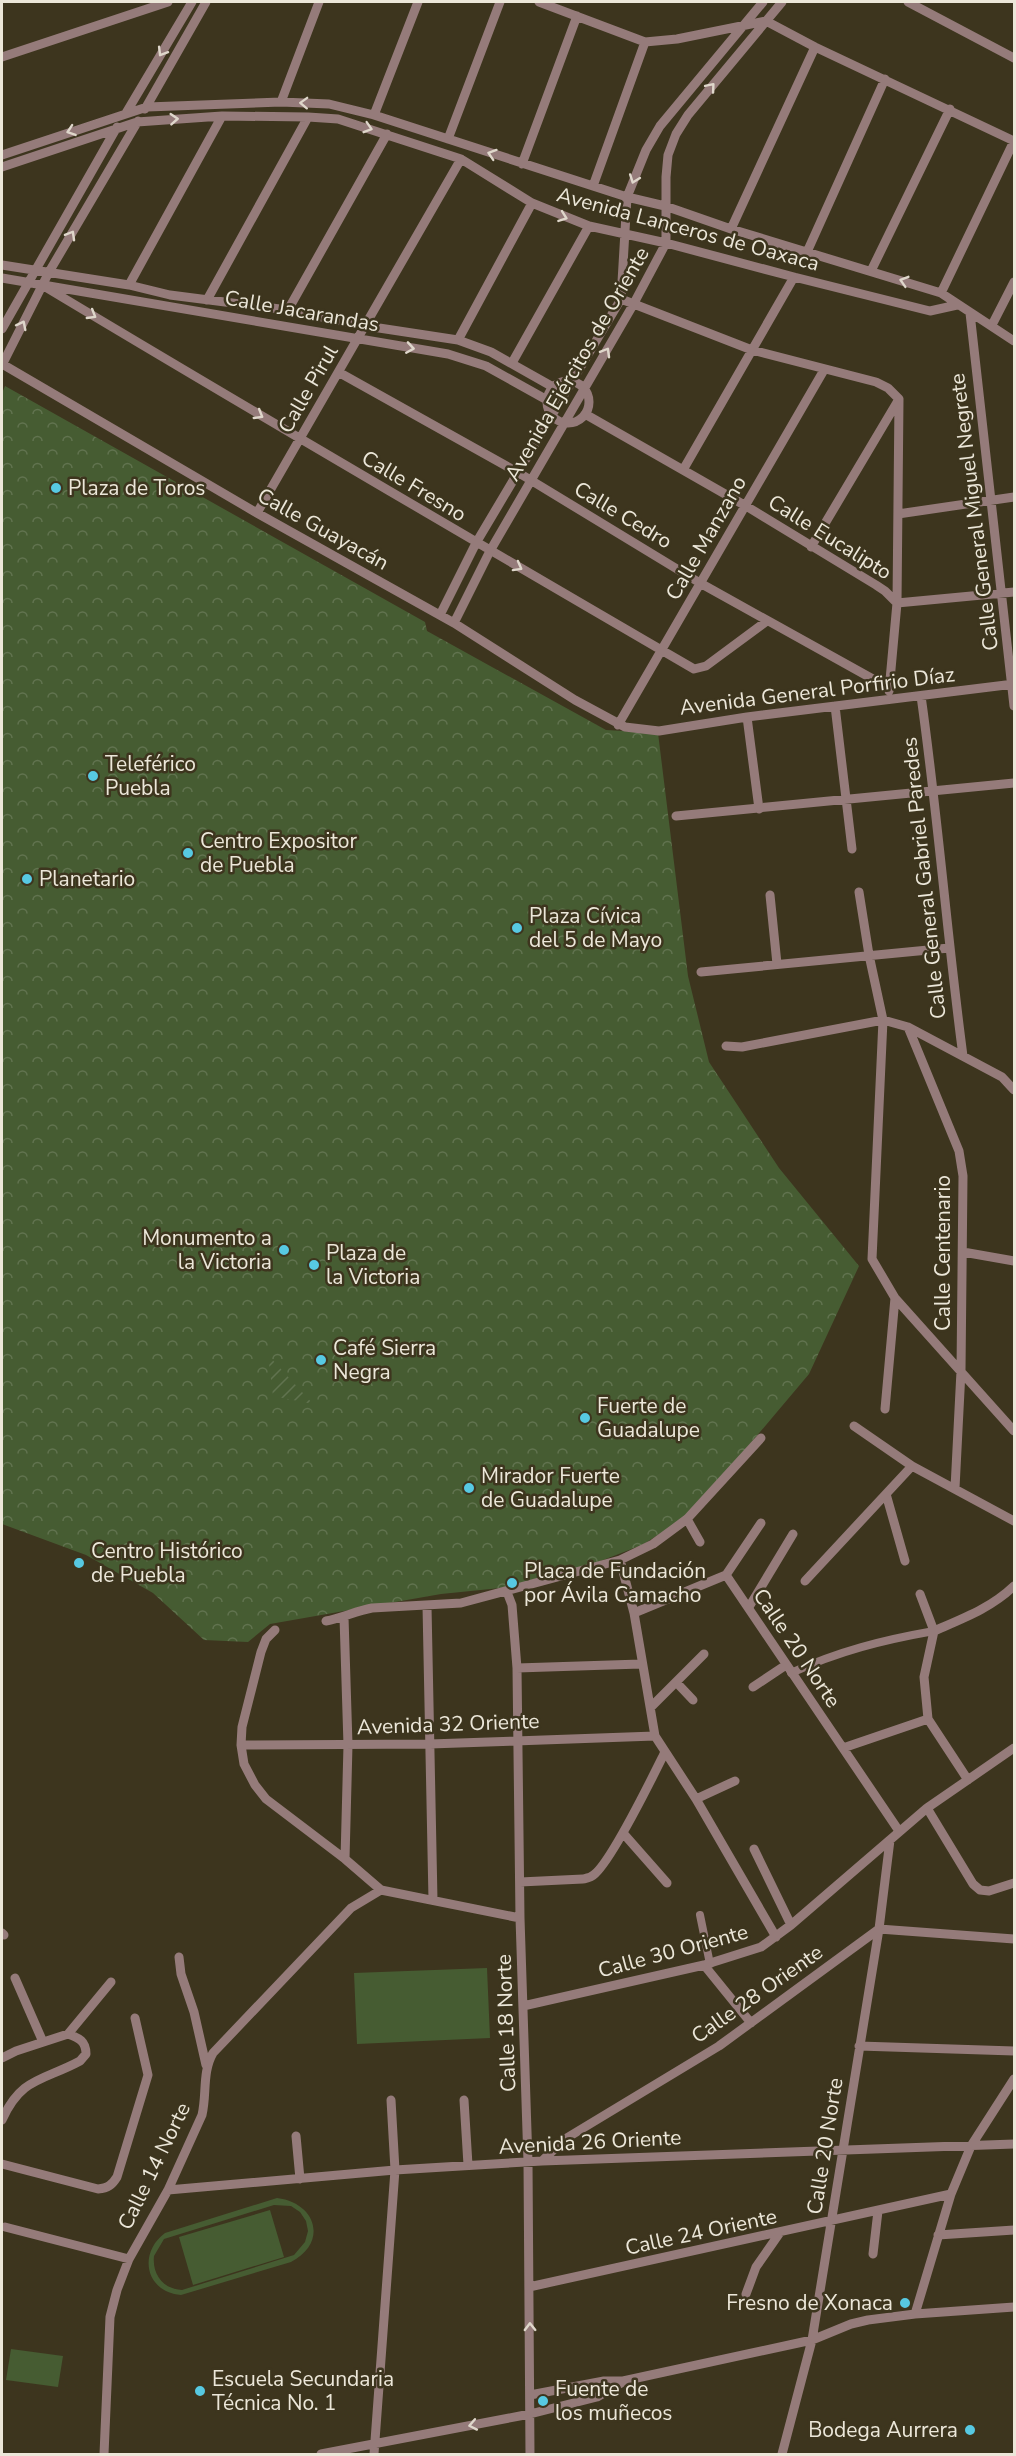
<svg xmlns="http://www.w3.org/2000/svg" width="1016" height="2456" font-family="'Nunito Sans',sans-serif">
	<style>
		.grass { fill: #465c32; fill-rule: evenodd }
		.forest { fill: url(#forest-crowns) }
		.garden { fill: url(#garden-furrows) }
		.lines { fill: none; stroke-linecap: round; stroke-linejoin: round }
		.pedestrian { stroke: #957b7a; stroke-width: 8 }
		.minor { stroke: #957b7a; stroke-width: 9 }
		.oneway { stroke: #dfd7cb }
		.poi-dot { fill: #57c9e2; stroke: #3d351e; stroke-width: 2 }
		.labels { text-anchor: middle; dominant-baseline: central; stroke-width: 5; stroke-linejoin: round; paint-order: stroke }
		.street-label { font-size: 21px; fill: #ece7d9; stroke: #3d351e }
		.poi-label { font-size: 21px; fill: #ece7d9; stroke: #3d351e; text-anchor: start }
	</style>
	<defs>
		<pattern id="forest-crowns" width="20" height="18" patternUnits="userSpaceOnUse" patternTransform="scale(1.5)"><rect width="20" height="18" fill="#465c32"/><path d="M2 6a3 3 0 1 1 6 0M12 15a3 3 0 1 1 6 0" fill="none" stroke="#61734f"/></pattern>
		<pattern id="garden-furrows" width="10" height="10" patternUnits="userSpaceOnUse" patternTransform="scale(1.5)"><rect width="10" height="10" fill="#465c32"/><path d="M-1 1l2-2M0 10L10 0M9 11l2-2" fill="none" stroke="#61734f"/></pattern>
	</defs>
	<rect width="100%" height="100%" fill="#3d351e"/>
	<path class="grass" d="M487 1968 490 2038 357 2044 354 1973Z
		M277 2198C317 2203 328 2243 291 2262L181 2295C145 2292 138 2253 165 2233ZM274 2205 291 2206 300 2212 306 2221 308 2231 305 2242 294 2255 182 2290C163 2289 152 2274 154 2256L164 2239Z
		M270 2210 284 2257 193 2285 179 2237Z
		M11 2349 63 2356 58 2387 6 2380Z"/>
	<path class="forest" d="M5 386 425 622 427 631 606 730 658 733 688 976 709 1062 779 1168 859 1266 809 1374 690 1515 642 1545 585 1567 521 1586 441 1594 270 1624 248 1642 204 1640 153 1593 86 1555 2 1524V393Z"/>
	<path class="garden" d="M268 1355 313 1404 273 1396Z"/>
	<g class="lines">
		<path class="pedestrian" d="M791 1673C839 1651 883 1640 934 1631
			M700 1915 710 1964"/>
		<path class="minor" d="M539 2 645 42 677 39 766 21 815 47 1014 141
			M908 2 1014 58
			M2 57 168 2
			M281 102 319 2
			M145 109 206 2
			M126 113 192 2
			M374 115 418 2
			M448 139 500 2
			M2 155 147 107 281 102 329 104 374 115 627 197 665 206 731 229 941 293 1014 341
			M522 164 577 16
			M2 167 137 122 222 116 308 117 338 119 461 159 532 203 589 226 666 243 794 277 930 311 957 305
			M593 186 645 42
			M731 229 815 47
			M807 252 885 79
			M2 265 129 285 170 295 288 310 366 326 458 340 491 352 553 387
			M871 271 950 109
			M2 278 448 354 486 366 547 400
			M42 285C258 415 476 542 694 669L706 666 767 621
			M129 285 222 116
			M941 293 1014 141
			M621 299 752 350 876 382 888 388 899 399
			M207 300 308 117
			M288 310 387 134
			M970 313 1014 706
			M992 325 1014 282
			M2 329 117 127
			M458 340 532 203
			M512 363 589 226
			M2 364 257 513 454 623 575 700 625 727 659 731 747 717 1014 684
			M2 365 49 272 138 121
			M340 373 519 473 700 583 889 688
			M547 402a21 21 0 1 1 42 0a21 21 0 1 1-42 0Z
			M585 414 746 506 876 585 885 591 897 603 1014 592
			M683 470 794 277
			M257 513 461 159
			M898 514 1014 497
			M811 547 899 399
			M440 615 476 543 621 299 627 197 646 150 660 126 763 2
			M454 623 490 551 633 305 666 243V177L668 155 676 134 688 115 782 2
			M889 691 897 603 899 399
			M921 696C938 816 947 936 963 1056
			M835 706 852 849
			M747 717 759 809
			M618 725 824 370
			M676 816 1014 783
			M859 892 869 955 883 1020 872 1259 895 1298 1014 1431
			M770 895 777 964
			M701 972 949 948
			M908 1027 959 1151 963 1176 961 1371 955 1488
			M726 1046 742 1047 883 1020 908 1027 1002 1077 1014 1090
			M963 1252 1014 1261
			M885 1409 895 1298
			M854 1426 912 1466 1014 1521
			M886 1494 905 1561
			M687 1519 700 1542
			M620 1560 634 1613 655 1736 696 1799 776 1937
			M726 1575 899 1831
			M726 1575 761 1523
			M805 1581 912 1466
			M507 1592 512 1605 517 1668 520 1918 528 2162 530 2454
			M920 1594 934 1631
			M427 1606 433 1900
			M749 1607 793 1534
			M634 1613 726 1575
			M344 1617 348 1745 345 1859
			M326 1621C342 1618 356 1611 372 1608L461 1603 620 1560 653 1544 687 1519 761 1438
			M275 1630 266 1639 261 1652 242 1727 241 1745 244 1764 255 1785 266 1799 345 1859 381 1890 520 1918
			M934 1631 924 1677 928 1719 968 1780
			M934 1631C964 1618 991 1608 1014 1586
			M517 1668 641 1664
			M676 1682 693 1700
			M753 1687 786 1665
			M651 1707 704 1654
			M241 1745 430 1744 655 1736
			M843 1748 928 1719
			M696 1799 735 1781
			M927 1808 973 1884 980 1890 989 1891 1014 1883
			M623 1833 667 1883
			M754 1849 791 1925
			M520 1882 583 1879C584 1879 591 1877 592 1876 609 1867 654 1774 665 1752
			M2 1933 4 1935
			M179 1957 181 1974 194 2012 206 2065
			M704 1965 751 2023
			M15 1978 43 2042
			M523 2006 704 1965 761 1947 791 1925 927 1808 1014 1748
			M859 2046 1014 2051
			M2 2058 16 2051 68 2034 111 1982
			M464 2100 468 2165
			M2 2120C21 2077 43 2081 80 2061L86 2054C86 2041 79 2038 68 2034
			M296 2136 300 2179
			M542 2161 565 2139 719 2046 879 1929 1014 1939
			M2 2164 98 2189C108 2188 112 2185 117 2177L148 2075 135 2018
			M168 2190 395 2170 542 2161 1014 2144
			M5 2227 129 2259
			M938 2235 1014 2230
			M873 2254 878 2211
			M529 2287 951 2194
			M746 2294 756 2267 779 2234
			M915 2314 951 2194 971 2146 1014 2079
			M530 2395 604 2381H623L812 2340 851 2324 868 2320 915 2314 1014 2307
			M104 2454 110 2317 117 2290 129 2259 168 2190 202 2115C207 2094 202 2072 213 2053L351 1908 381 1890
			M321 2454 530 2414 597 2397 621 2383
			M374 2454 395 2170 391 2100
			M782 2454 812 2340 879 1929 890 1840"/>
	</g>
	<defs><path id="oneway-chevron" d="M-2-3.5L2.5 0L-2 3.5" fill="none" stroke-width="1.6" stroke-linecap="round" stroke-linejoin="round" transform="scale(1.5)"/></defs>
	<g class="oneway">
		<use href="#oneway-chevron" transform="translate(162 52) rotate(121)"/>
		<use href="#oneway-chevron" transform="translate(711 87) rotate(-50)"/>
		<use href="#oneway-chevron" transform="translate(304 103) rotate(-178)"/>
		<use href="#oneway-chevron" transform="translate(174 119) rotate(-4)"/>
		<use href="#oneway-chevron" transform="translate(368 128) rotate(17)"/>
		<use href="#oneway-chevron" transform="translate(71 131) rotate(161)"/>
		<use href="#oneway-chevron" transform="translate(492 154) rotate(-162)"/>
		<use href="#oneway-chevron" transform="translate(634 179) rotate(110)"/>
		<use href="#oneway-chevron" transform="translate(563 217) rotate(20)"/>
		<use href="#oneway-chevron" transform="translate(71 235) rotate(-60)"/>
		<use href="#oneway-chevron" transform="translate(904 281) rotate(-163)"/>
		<use href="#oneway-chevron" transform="translate(92 315) rotate(31)"/>
		<use href="#oneway-chevron" transform="translate(22 325) rotate(-63)"/>
		<use href="#oneway-chevron" transform="translate(410 348) rotate(9)"/>
		<use href="#oneway-chevron" transform="translate(606 352) rotate(-60)"/>
		<use href="#oneway-chevron" transform="translate(259 415) rotate(31)"/>
		<use href="#oneway-chevron" transform="translate(518 567) rotate(29)"/>
		<use href="#oneway-chevron" transform="translate(530 2327) rotate(-91)"/>
		<use href="#oneway-chevron" transform="translate(473 2425) rotate(169)"/>
	</g>
	<g class="poi-dot">
		<circle cx="56" cy="488" r="6"/>
		<circle cx="93" cy="776" r="6"/>
		<circle cx="188" cy="853" r="6"/>
		<circle cx="27" cy="879" r="6"/>
		<circle cx="517" cy="928" r="6"/>
		<circle cx="284" cy="1250" r="6"/>
		<circle cx="314" cy="1265" r="6"/>
		<circle cx="321" cy="1360" r="6"/>
		<circle cx="585" cy="1418" r="6"/>
		<circle cx="469" cy="1488" r="6"/>
		<circle cx="79" cy="1563" r="6"/>
		<circle cx="512" cy="1583" r="6"/>
		<circle cx="905" cy="2303" r="6"/>
		<circle cx="200" cy="2391" r="6"/>
		<circle cx="543" cy="2401" r="6"/>
		<circle cx="970" cy="2430" r="6"/>
	</g>
	<g class="labels">
		<g class="street-label">
			<text transform="translate(688 229) rotate(15)">Avenida Lanceros de Oaxaca</text>
			<text transform="translate(302 311) rotate(10)">Calle Jacarandas</text>
			<text transform="translate(577 364) rotate(-60)">Avenida Ejércitos de Oriente</text>
			<text transform="translate(308 389) rotate(-60)">Calle Pirul</text>
			<text transform="translate(414 486) rotate(31)">Calle Fresno</text>
			<text transform="translate(974 512) rotate(-97)">Calle General Miguel Negrete</text>
			<text transform="translate(623 515) rotate(31)">Calle Cedro</text>
			<text transform="translate(323 529) rotate(29)">Calle Guayacán</text>
			<text transform="translate(830 537) rotate(32)">Calle Eucalipto</text>
			<text transform="translate(706 538) rotate(-60)">Calle Manzano</text>
			<text transform="translate(817 691) rotate(-7)">Avenida General Porfirio Díaz</text>
			<text transform="translate(924 878) rotate(-96)">Calle General Gabriel Paredes</text>
			<text transform="translate(943 1253) rotate(-90)">Calle Centenario</text>
			<text transform="translate(797 1648) rotate(56)">Calle 20 Norte</text>
			<text transform="translate(448 1724) rotate(-2)">Avenida 32 Oriente</text>
			<text transform="translate(673 1951) rotate(-15)">Calle 30 Oriente</text>
			<text transform="translate(757 1994) rotate(-35)">Calle 28 Oriente</text>
			<text transform="translate(506 2023) rotate(-92)">Calle 18 Norte</text>
			<text transform="translate(590 2142) rotate(-3)">Avenida 26 Oriente</text>
			<text transform="translate(825 2146) rotate(-81)">Calle 20 Norte</text>
			<text transform="translate(154 2166) rotate(-64)">Calle 14 Norte</text>
			<text transform="translate(701 2232) rotate(-12)">Calle 24 Oriente</text>
		</g>
		<g class="poi-label">
			<text x="68" y="488">Plaza de Toros</text>
			<text x="105" y="764">Teleférico<tspan x="105" dy="24">Puebla</tspan></text>
			<text x="200" y="841">Centro Expositor<tspan x="200" dy="24">de Puebla</tspan></text>
			<text x="39" y="879">Planetario</text>
			<text x="529" y="916">Plaza Cívica<tspan x="529" dy="24">del 5 de Mayo</tspan></text>
			<text x="272" y="1238" text-anchor="end">Monumento a<tspan x="272" dy="24">la Victoria</tspan></text>
			<text x="326" y="1253">Plaza de<tspan x="326" dy="24">la Victoria</tspan></text>
			<text x="333" y="1348">Café Sierra<tspan x="333" dy="24">Negra</tspan></text>
			<text x="597" y="1406">Fuerte de<tspan x="597" dy="24">Guadalupe</tspan></text>
			<text x="481" y="1476">Mirador Fuerte<tspan x="481" dy="24">de Guadalupe</tspan></text>
			<text x="91" y="1551">Centro Histórico<tspan x="91" dy="24">de Puebla</tspan></text>
			<text x="524" y="1571">Placa de Fundación<tspan x="524" dy="24">por Ávila Camacho</tspan></text>
			<text x="893" y="2303" text-anchor="end">Fresno de Xonaca</text>
			<text x="212" y="2379">Escuela Secundaria<tspan x="212" dy="24">Técnica No. 1</tspan></text>
			<text x="555" y="2389">Fuente de<tspan x="555" dy="24">los muñecos</tspan></text>
			<text x="958" y="2430" text-anchor="end">Bodega Aurrera</text>
		</g>
	</g>
	<rect width="1016" height="2456" fill="none" stroke="#ece7d9" stroke-width="6"/>
</svg>
